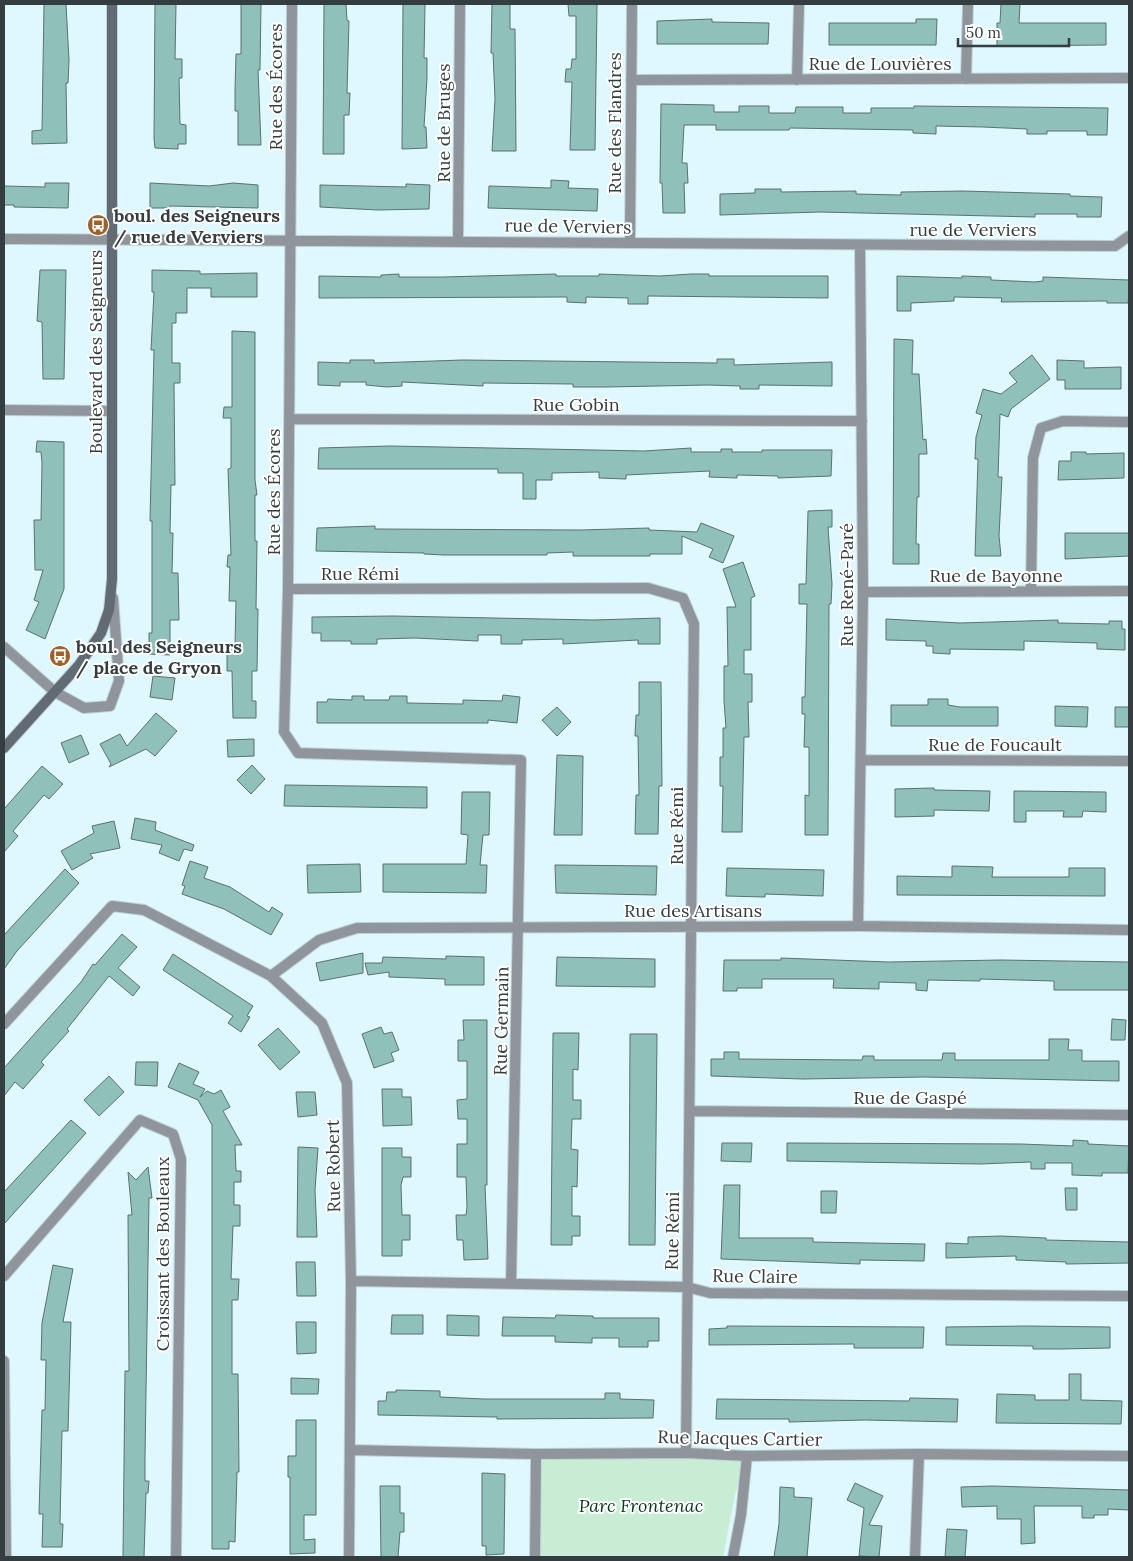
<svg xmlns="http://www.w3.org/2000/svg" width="1133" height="1561" font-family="Lora,serif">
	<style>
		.green { fill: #c8edd4 }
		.building { fill: #8fc0ba; stroke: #5b716e }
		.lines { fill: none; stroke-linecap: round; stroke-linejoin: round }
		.street-casing { stroke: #bdd2d8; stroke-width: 12 }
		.secondary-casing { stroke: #bdd2d8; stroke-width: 12 }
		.street { stroke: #90959c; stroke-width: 10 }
		.secondary { stroke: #626a73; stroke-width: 10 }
		.labels { text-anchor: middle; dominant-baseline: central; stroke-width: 4; stroke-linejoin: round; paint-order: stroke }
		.street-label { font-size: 18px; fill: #343e41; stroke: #fff }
		.poi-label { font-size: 18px; font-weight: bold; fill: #343e41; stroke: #fff; text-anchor: start }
		.park-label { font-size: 18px; font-style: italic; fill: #0a371f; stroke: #fff }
	</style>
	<rect width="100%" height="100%" fill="#dff7fe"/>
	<path class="green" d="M536 1454 747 1456 735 1495 723 1557H535Z"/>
	<path class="building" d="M44 4H66L69 60 68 83H66L67 143 32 144V131L42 130Z
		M155 4H176L175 59H182V78H179L180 124 186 125V144H178V149L155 148 154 139Z
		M241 4H261L260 70H258L261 145H238V111H235V90L236 54H241Z
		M324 4H346L347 20 349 21 347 93H350L349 115H344V154H323Z
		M403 4H425L424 58H427V78L424 127H426L427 148 402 149Z
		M492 4H510V29H515L516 151H492L495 99 493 53H491Z
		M568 4H597L595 150H570L572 82H565L566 69H571L572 59H576V16H569Z
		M1001 4H1020L1019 23H1106V45L997 46V23H1000Z
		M712 19V22L769 23 768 44H657V21Z
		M916 19H937L936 45H829V23H916Z
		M661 104 714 105V112H739V106H769V113H795L796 107H843V113H871V108H914V106L1108 108 1107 135H1087V131H1047V134H1027V129L983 127 936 126V134L913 133V130L790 128 789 130H716V125H684L682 163H687L688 183H684L685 213H663L662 183H660Z
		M551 180 569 181 568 188 598 189 597 211 488 208 489 186 551 188Z
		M45 183H69L68 208 14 207V205H4V186L45 187Z
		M150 183 209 186 233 183 258 185V208L170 206V208H150Z
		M406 184 430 185 429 209 378 210 320 207V185L406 187Z
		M755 189H781V192L856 191V194L901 195V192L963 191 1070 194V196L1102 197 1101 217H1077V214H1035V217L820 212 720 215V194L755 193Z
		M40 270H66L64 379H43L42 322 37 321Z
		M152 270 200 271V274L257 273V297H211V288H187V313H176V323H172V363H180V383H174L175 485H171L170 533H173L172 573H178L179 620H170V655L149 654V633H152V521H150L154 350H151L154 292H152Z
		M399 274V277H443L556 274V276H599V274L660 276 691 274H709V276H828V298L648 296V304H628V298L586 297V303L567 302V297L319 298V276L381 277V275Z
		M897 276 962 278V276L991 277V280L1035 282 1043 281V277L1129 280V294L1128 303H1107V301L1001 302 1002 298 954 297V301L911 303V311H897Z
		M232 331 255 332V480L257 495H255V541H257L256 609H258L257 671H252V701H256V718H233L232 671H227V645L235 644 236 601H229L230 567H227L228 555H231L228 469 231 468V418H223L224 407H232Z
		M894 339 913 340 912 374H919L923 440 926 439 927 454H919V497H917L916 544H919V564H893Z
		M1032 355 1050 379 1011 409 1008 417 1000 414 998 477H1002L999 536 1001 556H975L978 459H975L976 437 982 415 976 413 983 389 1001 394 1017 382 1009 373Z
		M717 359H734V365L832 362V386L759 385V389H740V386L708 385 607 387H573V384L483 383V386L402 382V386L387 387 366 385V382H340V386L318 385V362L350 363V360H374V363L463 360 717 363Z
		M1057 360 1084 361V368L1121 367V389H1065V380H1057Z
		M37 441 64 442V589L45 639 26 630 39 602 34 600 43 570H35L34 520H41L42 463 41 452H36Z
		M390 446 644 451 691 448V452H721V449H732V452H762V450H832L831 476 778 478V476L737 475V478L709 477 710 471 626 475V479L599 478V472L552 473V480H536V499H523V473H498V469H318L319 448Z
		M1071 452H1086V454L1124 453V478L1058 480 1059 461H1071Z
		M832 510V527H828L832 584 831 604H829L828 835H805V795L809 796V747H804L805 714H802V697H805L807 604H799V584H806L808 511Z
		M701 523 734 536 723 563 709 557 713 549 682 536V554H650V556H573V552L547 553V555H444L424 554V553L316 551 317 528 375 526V529L581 530 649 528V530L697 532Z
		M1065 533H1129V556L1065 559Z
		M743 562 755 596 751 598V650H744V674H752V702H748L749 737H744L742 832H722L723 786H720V757H723V728H726L724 701V666H728L727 607H736L723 569Z
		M393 616 594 620 660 618V644H638V640L563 644V639L522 640V644H501V635H478V641L415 638 377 639V644H351V641H321V633H312V617Z
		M886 619 960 623 1058 620V623L1109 624V621H1122V629H1125V650L1097 649V643L1024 641V650L950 649V654L933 653V646H926V641L886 640Z
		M153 676 175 678 172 700 150 697Z
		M639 682H661L662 786H659L658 834H635L636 795H639L638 736H635L636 715H639Z
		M503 695 520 697 517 723 488 720V723H317V702H327L328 699 352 700V696H364V700H389L390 696H407V703L463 704V700L502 701Z
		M928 699H948V705L960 707H998V726H891V705H928Z
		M1055 706 1088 707 1087 727 1055 726Z
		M557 707 571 722 557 736 542 720Z
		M1115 707H1129V727H1115Z
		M156 713 177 731 155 756 146 749 109 767 111 764 100 744 120 734 127 746Z
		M81 735 89 754 69 763 61 743Z
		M254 739V756L228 757 227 740Z
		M557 755 583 756 582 835H554Z
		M252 765 265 779 251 794 237 780Z
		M42 766 63 784 49 799 44 795 13 831 18 836 4 852V809Z
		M285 785 427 787V808L284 806Z
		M934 788V790L990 791 989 811 934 810V816L895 817V789Z
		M1014 791 1106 792V812L1083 811 1082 817H1063L1064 811H1026V822H1014Z
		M462 792H490L489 835H483L480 865H487L486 893 383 892V864H466L468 835 461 834Z
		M135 818 156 822 155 830 194 845 192 851 184 849 179 861 159 853 162 845 131 839Z
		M114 821 120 848 90 854 93 858 72 870 61 851 94 833 92 826Z
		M190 861 208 867 204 878 230 887 269 912 272 907 283 914 271 935 224 909 182 894 185 886 182 885Z
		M360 864 361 892 308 893 307 865Z
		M555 865 657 866 656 895 556 893Z
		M952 866 993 867 992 877H1069V868H1105V896L897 895V876L952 877Z
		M727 868 824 870 823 896 765 894V897L726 896Z
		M65 869 79 883 17 951 4 969V935Z
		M122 934 137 947 118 968 140 987 133 996 109 976 67 1029 69 1031 41 1062 44 1065 23 1089 15 1082 4 1096V1068L81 982 93 964 95 965Z
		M363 953V973L320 981 316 963Z
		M173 954 253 1006 247 1016 250 1017 241 1032 228 1023 233 1016 163 970Z
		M446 956 484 957V985H445V979L389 977V972L368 975 365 963H382L383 957 446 959Z
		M557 957 655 959V987L556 986Z
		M781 958 888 962 1001 960 1129 962V990H1054V981L980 979V981L928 980 927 991 916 990V983L879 982V989L833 988 834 979H762V988H737V991H723L724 960H781Z
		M1112 1019 1126 1020 1125 1040H1111Z
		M463 1020H487V1185H485L488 1259 464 1260 463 1240H457L456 1215H466L467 1207 466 1177H457V1144H467V1119H458L457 1100 467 1099V1061H458V1040H464Z
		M381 1027 384 1034 392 1032 399 1050 391 1053 394 1061 374 1068 362 1034Z
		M278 1028 300 1052 280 1070 258 1045Z
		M553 1033H579L578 1070 573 1069V1100H581V1119H572L571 1149 578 1150 577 1187 572 1186V1216H580V1236H572V1245H551Z
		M630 1034H657L655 1245H629Z
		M1049 1039H1069L1068 1050H1082V1061H1119V1081L924 1077 803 1079 711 1076V1059H724V1052H739V1059L862 1060 863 1056H874V1060H942L943 1053H955V1060H1049Z
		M136 1062H158L157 1086 135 1085Z
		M179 1063 199 1072 193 1084 205 1089 200 1097 207 1091 214 1094 221 1090 230 1107 223 1111 242 1145H235L236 1171H241V1182H234V1205H240V1226H233L231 1279H239L238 1300H232V1374H238L239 1472H237L235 1542 229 1541V1549H212V1125L198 1100 168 1087Z
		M109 1076 124 1092 99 1116 84 1100Z
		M382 1089H402V1097H411L412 1125 383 1126Z
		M296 1092H315L317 1115 298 1117Z
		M71 1120 86 1133 4 1224V1192Z
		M1073 1140 1088 1141V1144L1129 1146 1128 1173H1102V1176L1072 1175V1163H1045V1169H1031V1162L980 1164 787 1161V1143L1021 1144 1073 1146Z
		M722 1143H752L751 1162 721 1161Z
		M298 1147 318 1148 315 1190 317 1237H297Z
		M382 1148H402V1157H411V1177H403L401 1185 402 1215H410V1240H402V1256H382Z
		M148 1167 152 1198H149L145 1456V1481H149L148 1493H146L144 1557H123L125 1371H129L128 1215H132L128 1172 136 1180Z
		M724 1185H740L739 1238H813V1242L925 1244 924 1261 860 1260V1264L721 1259Z
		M1065 1188H1077V1210H1066Z
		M821 1191H837L836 1213H821Z
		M1001 1236 1046 1238V1240L1129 1242V1263L1066 1264V1262L1016 1260V1256L946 1258V1243L968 1244V1237Z
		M296 1262H315L316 1296H297Z
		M53 1265 73 1269 63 1322H71L68 1431H62L60 1524H63L62 1547H42L43 1514H39L42 1410H45L46 1360H41L42 1323Z
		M392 1315H423V1334H391Z
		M447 1315 479 1316V1336L447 1335Z
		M556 1315 593 1316V1318H659V1341H648V1347H619V1338H592V1343L555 1342V1336H502L503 1317 555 1318Z
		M296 1322H316V1353L297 1354Z
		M727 1326 924 1327 923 1348H854V1344L709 1345V1329L727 1328Z
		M1027 1326 1110 1327V1348L1060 1349H1033V1346L946 1345V1327Z
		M1069 1374H1081V1400L1122 1401 1121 1424 996 1423 997 1394 1035 1395V1400H1069Z
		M291 1378 319 1379 318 1394H291Z
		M396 1390 440 1391V1397L484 1399H605V1393H620V1399L654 1400 653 1418 497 1419V1417L378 1415V1401H386L387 1392H396Z
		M910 1398 958 1399 957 1422 865 1420 789 1422V1419H716L717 1399 909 1401Z
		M296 1420H316V1515H304V1540L315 1539V1553L290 1554V1477H288V1456H296Z
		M482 1473 505 1474 504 1554 486 1555V1546H482Z
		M855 1483 883 1496 869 1525 882 1526 879 1557 859 1556 864 1508 847 1500Z
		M380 1486H400V1513H404V1532H400L398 1557H381Z
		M992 1486 1129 1490V1510L1108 1509V1515H1094V1518H1082V1506H1034L1035 1543 1021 1544V1519H997V1506L962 1507 961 1487Z
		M780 1487 794 1488V1497L812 1498 807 1557H774L779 1524Z
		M947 1529 967 1530 965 1557H945Z"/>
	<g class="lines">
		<g class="street-casing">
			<path id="street" d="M292 4 288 589 284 732 298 753 521 760 511 1284
				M966 79 968 4
				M631 80 1129 78
				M797 80 799 4
				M4 239C374 242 744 244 1115 246L1129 236
				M458 242 460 4
				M630 243 632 4
				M4 410 111 411
				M289 419 862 421
				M288 589 648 588 683 598 694 624 686 1453
				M1031 590 1033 458 1041 428 1063 421 1129 422
				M863 592 1129 591
				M4 647 55 692 84 708 110 706 119 681 113 598
				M861 760 1129 761
				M858 926 863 592 860 245
				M271 976 319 940 357 928 858 926 1129 930
				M4 1024 112 906 144 910 271 976 322 1023 347 1083 351 1281 349 1557
				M691 1111 1129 1115
				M4 1276 140 1120 173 1134 181 1159 176 1557
				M351 1281 687 1287 710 1293 1129 1296
				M4 1361 6 1557
				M350 1450 536 1454 686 1453 747 1456 919 1454 1129 1456
				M535 1557 536 1454
				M733 1557 741 1515 747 1456
				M915 1557 919 1454"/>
		</g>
		<g class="secondary-casing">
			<path id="secondary" d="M4 748 79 665 101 633 109 610 112 579V4"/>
		</g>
		<use href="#street" class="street"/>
		<use href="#secondary" class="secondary"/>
	</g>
	<defs>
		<g id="bus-disc" transform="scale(1.125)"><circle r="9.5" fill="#a06029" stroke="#fff"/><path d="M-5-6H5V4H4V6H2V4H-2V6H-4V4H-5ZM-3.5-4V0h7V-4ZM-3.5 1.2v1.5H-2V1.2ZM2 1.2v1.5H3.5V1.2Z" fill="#fff"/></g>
	</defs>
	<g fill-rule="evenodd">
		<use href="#bus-disc" x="98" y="225"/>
		<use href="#bus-disc" x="60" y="656"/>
	</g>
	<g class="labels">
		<g class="street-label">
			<text x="880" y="63">Rue de Louvières</text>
			<text transform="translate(275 87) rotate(-90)">Rue des Écores</text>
			<text transform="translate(443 123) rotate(-90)">Rue de Bruges</text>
			<text transform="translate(614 123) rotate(-90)">Rue des Flandres</text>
			<text transform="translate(568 226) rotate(1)">rue de Verviers</text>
			<text x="973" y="229">rue de Verviers</text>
			<text transform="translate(95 352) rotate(-90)">Boulevard des Seigneurs</text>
			<text x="576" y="404">Rue Gobin</text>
			<text transform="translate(273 492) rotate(-90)">Rue des Écores</text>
			<text x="360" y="573">Rue Rémi</text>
			<text x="996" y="575">Rue de Bayonne</text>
			<text transform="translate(846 585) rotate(-90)">Rue René-Paré</text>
			<text x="995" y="744">Rue de Foucault</text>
			<text transform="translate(676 826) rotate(-90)">Rue Rémi</text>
			<text x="693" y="910">Rue des Artisans</text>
			<text transform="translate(501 1021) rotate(-89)">Rue Germain</text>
			<text x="910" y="1097">Rue de Gaspé</text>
			<text transform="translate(333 1166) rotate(-91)">Rue Robert</text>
			<text transform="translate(672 1231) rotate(-89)">Rue Rémi</text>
			<text transform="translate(162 1254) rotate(-90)">Croissant des Bouleaux</text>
			<text transform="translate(755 1276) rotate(1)">Rue Claire</text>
			<text transform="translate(740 1438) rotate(1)">Rue Jacques Cartier</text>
		</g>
		<g class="poi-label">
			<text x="114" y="215">boul. des Seigneurs<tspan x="114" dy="21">/ rue de Verviers</tspan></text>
			<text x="76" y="646">boul. des Seigneurs<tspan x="76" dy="21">/ place de Gryon</tspan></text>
		</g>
		<g class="park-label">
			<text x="641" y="1505">Parc Frontenac</text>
		</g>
	</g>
	<rect width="1133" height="1561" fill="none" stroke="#343e41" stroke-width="10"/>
	<path d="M958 38v8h111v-8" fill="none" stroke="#343e41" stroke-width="2.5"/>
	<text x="966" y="38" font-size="15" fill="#343e41" stroke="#ffffff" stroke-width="4" paint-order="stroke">50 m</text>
</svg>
